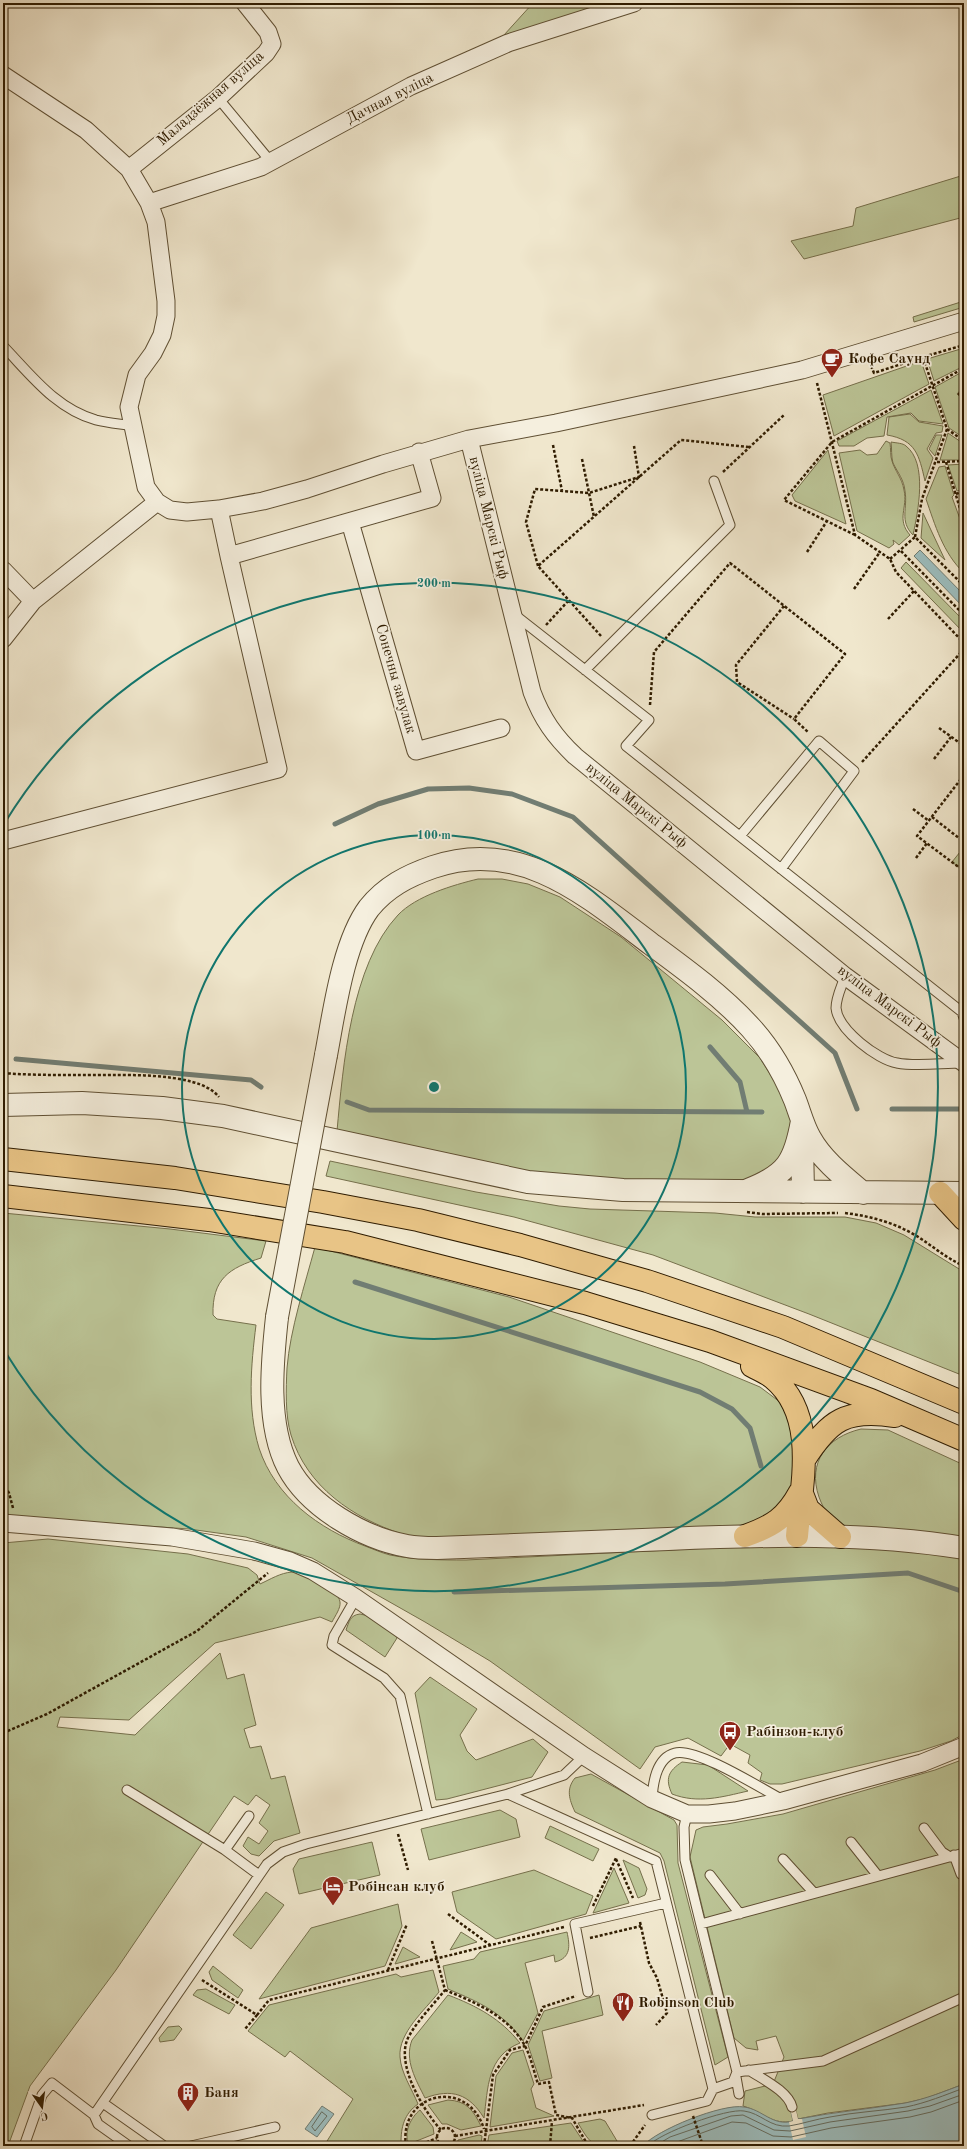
<svg xmlns="http://www.w3.org/2000/svg" width="967" height="2149" font-family="'Old Standard TT',serif">
	<style>
		.green { fill: #bcc597; stroke: #76704c }
		.water { fill: #9dbebf; stroke: #717d73 }
		.pier { fill: #f0e7cd }
		.lines { fill: none; stroke-linecap: round; stroke-linejoin: round }
		.shore { stroke: #666d60; stroke-width: 1 }
		.stream { stroke: #717d73; stroke-width: 5 }
		.service-casing { stroke: #5f4f33; stroke-width: 11 }
		.minor-casing { stroke: #5f4f33; stroke-width: 19 }
		.tertiary-casing { stroke: #5f4f33; stroke-width: 24 }
		.trunk-casing { stroke: #2f1c00; stroke-width: 24 }
		.path { stroke: #2f1c00; stroke-width: 2.5; stroke-dasharray: 3 2; stroke-linecap: butt }
		.service { stroke: #f5efde; stroke-width: 9 }
		.minor { stroke: #f5efde; stroke-width: 17 }
		.tertiary { stroke: #f5efde; stroke-width: 22 }
		.trunk { stroke: #e8c486; stroke-width: 22 }
		.tertiary-bridge-casing { stroke: #5f4f33; stroke-width: 24; stroke-linecap: butt }
		.tertiary-bridge { stroke: #f5efde; stroke-width: 22 }
		.ring { fill: none; stroke: #0f766e; stroke-width: 2 }
		.labels { text-anchor: middle; dominant-baseline: central; stroke-width: 3.5; stroke-linejoin: round; paint-order: stroke }
		.street-label { font-size: 15px; fill: #2f1c00; stroke: #f5efde }
		.poi-label { font-size: 15px; font-weight: bold; fill: #2f1c00; stroke: #f5efde; text-anchor: start }
		.centre { fill: #0f766e; stroke: #f5efde; stroke-width: 2 }
		.ring-label { font-size: 12px; text-anchor: middle; font-weight: bold; fill: #0f766e; stroke: #f5efde; stroke-width: 3.5; stroke-linejoin: round; paint-order: stroke }
	</style>
	<rect width="100%" height="100%" fill="#f0e7cd"/>
	<filter id="stains"><feTurbulence type="fractalNoise" baseFrequency=".005" numOctaves="4"/><feColorMatrix values="0 0 0 0 .2 0 0 0 0 .09 0 0 0 0 .02 0 0 0 .5 -.17"/></filter>
	<radialGradient id="worn" r=".72"><stop offset=".6" stop-color="#630" stop-opacity="0"/><stop offset="1" stop-color="#630" stop-opacity=".3"/></radialGradient>
	<path class="green" d="M533 3H621L504 35Z
		M964 175V217L804 259 791 241 853 226 856 208Z
		M964 301V307L914 322 913 317Z
		M964 348V366L934 381 927 359Z
		M921 361 929 384 834 436 823 395Z
		M962 372 964 374V386L957 394 964 401V438L949 428 935 387Z
		M931 390 943 424 919 421 911 413 887 417 884 436 867 438 854 446H839L837 441Z
		M910 414 919 422 943 426 942 432 936 433 927 449 933 458 925 481C919 455 916 440 887 435L889 417Z
		M948 433 964 444V460H940Z
		M936 435H942L935 456 929 449Z
		M886 441 890 443C891 449 890 456 892 461 895 471 902 478 904 490 908 508 896 519 910 535L899 545 893 540 894 544 889 548 857 531 839 453 860 450 867 455 877 454Z
		M891 442C896 443 903 443 906 446 928 463 918 512 913 535 899 521 908 508 905 491 904 480 898 473 893 463 891 457 892 448 891 442Z
		M828 450 846 524 795 501 792 495Z
		M964 464V489L957 491 948 465Z
		M945 466 954 495 952 497 964 530V573C943 553 935 525 926 499L939 467Z
		M923 513 945 560 921 538Z
		M906 562 964 621V633L901 568Z
		M964 847V871L952 862Z
		M478 879H502L528 884 560 897 621 937 722 1020 760 1058 786 1100 793 1127 789 1153 765 1173 744 1180C694 1179 643 1181 593 1178 507 1174 421 1150 337 1131 343 1066 351 965 398 915 416 896 453 885 478 879Z
		M330 1161 476 1192 559 1206 590 1209 715 1213 755 1217H845L876 1223 904 1235 964 1272V1376L809 1314 653 1255 514 1217 326 1176Z
		M3 1213 170 1229 266 1241 261 1258C229 1268 212 1279 213 1315L217 1319 256 1325C251 1365 247 1408 259 1448 275 1497 319 1529 365 1546 373 1549 382 1553 390 1555 415 1560 441 1560 466 1560L792 1544 906 1550 964 1558V1734L951 1741 920 1751 782 1784H770L760 1780 762 1773 748 1763 750 1755 730 1744 721 1756 688 1738 655 1747 640 1769 490 1661 425 1622 312 1558 246 1537 189 1529 3 1516Z
		M315 1247 509 1297 700 1362 760 1387 780 1402 798 1438 792 1486 782 1504 752 1527 438 1540C427 1538 413 1538 402 1534 353 1518 307 1487 291 1435 285 1415 286 1389 287 1368 290 1330 305 1284 315 1247Z
		M861 1429 888 1430 964 1465V1539L844 1527C831 1520 824 1511 819 1497 807 1462 827 1437 861 1429Z
		M48 1539 188 1554 248 1568 257 1575 260 1584C271 1579 280 1573 292 1572 304 1571 339 1590 340 1602 341 1608 335 1616 332 1622L320 1617 215 1643 129 1720 60 1717 57 1727 135 1735 220 1653 227 1679 244 1674 256 1725 244 1729 250 1748 261 1746 271 1779 285 1776 300 1833 274 1841 259 1856 251 1854 243 1846 248 1837 259 1844 268 1831 259 1823 270 1805 256 1795 248 1805 234 1796 116 1970 30 2086 8 2146H3V1543Z
		M360 1614C372 1616 392 1627 397 1638L385 1657 346 1630C349 1622 350 1615 360 1614Z
		M430 1677 477 1709 460 1735 467 1751 476 1760 533 1739 548 1752 532 1777 447 1799 436 1800 415 1693Z
		M964 1759V2084L927 2098 906 2103 828 2113 798 2119 795 2107 793 2121C773 2126 761 2111 743 2106L745 2091 773 2084 784 2057 776 2036 756 2041 758 2050 746 2048 734 2038 690 1857 696 1830 703 1827 727 1824 783 1814 935 1770Z
		M682 1762 708 1765 748 1791C722 1797 698 1804 672 1794 665 1779 668 1771 682 1762Z
		M591 1774 674 1820 677 1825 678 1863 728 2057 715 2065 664 1861 660 1853 575 1812C569 1799 566 1789 575 1778Z
		M500 1810 516 1819 520 1837 429 1860 421 1829Z
		M550 1826 599 1849 593 1861 545 1838Z
		M372 1842 380 1875 299 1894 293 1869 299 1859Z
		M623 1860 639 1868 647 1889 645 1895 638 1898Z
		M614 1868 629 1903 593 1913Z
		M534 1870 593 1896 586 1914 496 1939 457 1912 452 1892Z
		M266 1892 284 1905 251 1949 233 1935Z
		M398 1904 402 1926 385 1966 259 1999 311 1928Z
		M461 1932 477 1942 450 1950Z
		M567 1932C570 1946 571 1958 555 1962L554 1955 525 1963 538 2013 523 2041C502 2012 481 2003 448 1989L443 1966 474 1959 480 1952Z
		M403 1947 420 1957 395 1964Z
		M213 1966 243 1990 238 1998 212 1980 209 1972Z
		M433 1970 439 1992C425 2010 398 2033 400 2057 401 2073 412 2089 418 2104 404 2114 401 2127 401 2143L386 2146H324L353 2099 290 2051 285 2057 248 2031 269 2005 396 1974 401 1977Z
		M206 1989 235 2005 229 2014 193 1995 197 1990Z
		M448 1995C477 2006 501 2019 520 2043 487 2056 488 2088 484 2118 469 2094 452 2088 425 2098 416 2080 404 2060 412 2040Z
		M599 1995 603 2015 542 2031 552 2078 540 2081 528 2045 544 2011Z
		M179 2026 182 2029 174 2040 160 2042 159 2038 168 2027Z
		M523 2050 534 2084 531 2089 536 2108 554 2116 490 2127 496 2076 512 2053Z
		M448 2100C467 2101 473 2110 481 2126L461 2130 447 2124H442L428 2105Z
		M420 2110 433 2127 434 2134 409 2144C403 2133 411 2117 420 2110Z
		M600 2119 605 2121 620 2146C593 2146 592 2147 578 2123Z
		M571 2123 585 2144 588 2146H487L489 2135Z
		M479 2135 482 2136 481 2146H457L458 2140Z"/>
	<path class="water" d="M920 550 964 595V608L914 556Z
		M964 2084V2146H643C656 2130 723 2103 744 2107 762 2109 773 2127 793 2121L790 2108 798 2119C834 2112 870 2109 905 2103 926 2099 945 2091 964 2084Z
		M322 2106 334 2114 317 2137 305 2129Z"/>
	<path class="pier" d="M795 2106 798 2119H802L806 2137 793 2140 789 2122 793 2121 790 2108Z"/>
	<g class="lines">
		<path class="shore" d="M322 2112 327 2116 315 2131 312 2127Z
			M648 2146C659 2133 727 2108 744 2111 761 2113 770 2128 789 2126 802 2124 816 2119 830 2117 855 2112 881 2111 906 2107 926 2103 945 2095 964 2088
			M655 2146 670 2137 731 2116 743 2115 774 2130 790 2131 830 2122 908 2111 930 2106 964 2094
			M666 2146 732 2122 746 2123 773 2136 791 2137 831 2128 910 2117 931 2112 964 2100"/>
		<path class="stream" d="M335 824 378 804 428 789 469 788 512 794 573 817 835 1053 857 1109
			M710 1047 740 1082 747 1112
			M16 1059 251 1080 261 1087
			M347 1102 369 1110 762 1112
			M892 1109H964
			M355 1282 700 1392 732 1409 750 1428 761 1466
			M454 1592 725 1584 908 1573 964 1592"/>
		<g class="service-casing">
			<path id="service" d="M218 98 271 162
				M3 346C31 375 56 409 96 420 108 423 121 424 133 426
				M515 615 649 720 626 746 962 1012 964 1018
				M585 670 730 525 714 481
				M740 836 819 741 854 771 781 869
				M845 976C842 986 836 997 836 1008 838 1030 878 1060 897 1063 916 1067 942 1063 962 1063
				M356 1598 334 1636 332 1645 384 1678 400 1696 428 1814
				M127 1790 225 1850
				M508 1794 656 1861 713 2089 707 2101 652 2115
				M652 1799C653 1783 656 1758 675 1753 696 1747 762 1789 783 1800
				M687 1814 684 1827 685 1860 737 2072 823 2061 964 1997
				M249 1816 225 1850 259 1875
				M924 1828 942 1852 950 1857
				M851 1842 878 1876
				M954 1855 961 1874H964
				M783 1859 814 1893
				M710 1875 740 1914
				M701 1924 964 1853
				M588 1992 575 1924 666 1903
				M749 2070C762 2079 788 2091 792 2107
				M736 2077 739 2094
				M713 2089 733 2082 737 2072
				M103 2103 164 2146
				M24 2146 42 2095 52 2083 94 2115
				M129 2146 98 2124 94 2115 267 1864 283 1852 306 1844 508 1794 564 1775 584 1756
				M191 2146 275 2127"/>
		</g>
		<g class="minor-casing">
			<path id="minor" d="M3 75 86 130 129 169 149 203 156 222 166 301V316L162 335 153 353 137 375 129 407 146 487 157 502 170 510 187 512 219 509 263 501 307 489 383 464 469 439 556 423 802 370 964 321
				M129 169 218 98 266 53 272 44 268 32 245 3
				M149 203 261 167 411 86 508 43 634 3
				M469 439 532 692C542 719 555 737 575 756L845 976 964 1063
				M219 509 229 556 432 498 419 452
				M350 522 416 751 501 728
				M3 570 33 601
				M3 639 33 601 157 502
				M3 841 278 769 229 556
				M3 1523 172 1537 254 1551 290 1561 313 1571 356 1598 584 1756 652 1799 687 1814H709L735 1811 783 1801 922 1763 964 1746"/>
		</g>
		<g class="tertiary-casing">
			<path id="tertiary" d="M326 1055C334 1013 343 943 369 908 386 887 407 876 433 867 520 837 586 895 651 944 685 969 722 996 751 1028 770 1049 784 1073 795 1100 800 1113 803 1126 810 1138 822 1160 844 1177 863 1193
				M3 1105 82 1103 162 1108 223 1116 528 1182 623 1190 964 1193
				M802 1142 803 1192
				M748 1190C787 1175 795 1161 802 1121
				M277 1317C272 1363 266 1424 288 1467 309 1507 363 1538 407 1546 417 1548 427 1548 437 1548 514 1545 591 1542 668 1539 766 1535 866 1532 964 1548"/>
		</g>
		<g class="trunk-casing">
			<path id="trunk" d="M3 1159 175 1178 323 1202 418 1220 520 1245 647 1281 783 1327 964 1403
				M940 1193 964 1219
				M3 1196 209 1220 345 1242 585 1303 710 1341 871 1400 964 1440
				M752 1366C759 1370 767 1373 773 1378 819 1416 801 1486 797 1536
				M804 1460C830 1419 846 1409 895 1416
				M801 1491 808 1509 840 1537
				M745 1536C773 1526 786 1518 800 1492"/>
		</g>
		<path class="path" d="M871 366 874 373 923 357
			M817 383 855 535 890 559 896 572 964 643
			M964 389 959 394 964 399
			M947 429 964 441
			M553 445 562 491
			M582 459 594 517
			M937 462 964 461
			M946 462 964 522
			M723 472 784 415
			M956 494 964 491
			M855 535 784 500 832 442 964 368
			M915 537 922 499 947 429 923 357 964 345
			M901 551 964 615
			M807 552 827 521
			M890 559 915 537 964 586
			M538 566 526 522 535 489 589 493 639 477 634 446
			M854 589 880 552
			M784 606 736 665 737 682 794 719
			M888 619 914 591
			M546 625 569 600
			M601 636 538 566 681 440 749 447
			M650 705 654 652 730 563 845 654 794 719 809 733
			M939 728 964 746
			M934 759 951 737
			M862 762 964 649
			M964 775 917 836 964 871
			M913 809 929 821
			M932 817 964 842
			M916 858 927 843
			M963 889 964 887
			M3 1073C27 1075 52 1075 77 1075 111 1076 197 1069 219 1097
			M747 1212 762 1214 838 1213
			M845 1213C869 1216 893 1222 915 1235 933 1246 944 1257 964 1266
			M3 1482 9 1493 13 1508
			M3 1733 47 1714 197 1631 268 1573
			M398 1834 408 1870
			M616 1859 633 1898
			M593 1906 616 1858
			M448 1914 490 1945
			M640 1922 649 1963 657 1978 667 2013 656 2025
			M590 1938 641 1926
			M432 1941 445 1990C433 2005 418 2020 409 2036 394 2062 423 2110 441 2130
			M388 1970 407 1924
			M202 1980 257 2015 245 2029
			M445 1990C474 2002 509 2016 525 2046 531 2057 534 2072 538 2084L549 2082 556 2115 572 2118 586 2142 594 2146
			M664 2004 678 2000
			M257 2015 269 2000 564 1927
			M693 2116 703 2146
			M437 2137a9 9 0 1 1 18 0a9 9 0 1 1-18 0Z
			M455 2136 644 2105
			M406 2146C398 2092 468 2077 484 2129
			M417 2146 437 2138
			M484 2146 493 2075 510 2050 525 2046 543 2007 576 1996
			M550 2146 552 2121
			M630 2146 645 2125"/>
		<use href="#service" class="service"/>
		<use href="#minor" class="minor"/>
		<use href="#tertiary" class="tertiary"/>
		<use href="#trunk" class="trunk"/>
		<g class="tertiary-bridge-casing">
			<path id="tertiary-bridge" d="M277 1317 326 1055"/>
		</g>
		<use href="#tertiary-bridge" class="tertiary-bridge"/>
	</g>
	<g class="ring">
		<circle cx="434" cy="1087" r="252"/>
		<path d="M4 824A504 504 0 1 1 4 1350"/>
	</g>
	<defs>
		<g id="cafe-pin" transform="scale(1.15)"><path d="M0 17L-7.5 6A9.5 9.5 0 1 1 7.5 6Z" fill="#8f2418" stroke="#f5efde"/><path d="M-5.5-4.5H6V0H3Q3 3.5 0 3.5H-2.5Q-5.5 3.5-5.5 0ZM3-3.2v2h1.7v-2ZM-6 4.5H4V6H-6Z" fill="#fff"/></g>
		<g id="bus-pin" transform="scale(1.15)"><path d="M0 17L-7.5 6A9.5 9.5 0 1 1 7.5 6Z" fill="#8f2418" stroke="#f5efde"/><path d="M-5-6H5V4H4V6H2V4H-2V6H-4V4H-5ZM-3.5-4V0h7V-4ZM-3.5 1.2v1.5H-2V1.2ZM2 1.2v1.5H3.5V1.2Z" fill="#fff"/></g>
		<g id="hotel-pin" transform="scale(1.15)"><path d="M0 17L-7.5 6A9.5 9.5 0 1 1 7.5 6Z" fill="#8f2418" stroke="#f5efde"/><path d="M-6-4.5h1.5V1H6V5H4.5V3h-9V5H-6ZM-4 0a1.8 1.8 0 1 1 3.6 0ZM.5 0V-2.5h3Q6-2.5 6 0Z" fill="#fff"/></g>
		<g id="restaurant-pin" transform="scale(1.15)"><path d="M0 17L-7.5 6A9.5 9.5 0 1 1 7.5 6Z" fill="#8f2418" stroke="#f5efde"/><path d="M-5-6h1v4h1v-4h1v4h1v-4h1v5L-1.5 .5V6h-2V.5L-5-1ZM5-6V6H3V1.5H1.5Q1.5-4 5-6Z" fill="#fff"/></g>
		<g id="building-pin" transform="scale(1.15)"><path d="M0 17L-7.5 6A9.5 9.5 0 1 1 7.5 6Z" fill="#8f2418" stroke="#f5efde"/><path d="M-4-6H4V6H1V3H-1V6H-4ZM-2.5-4.3h1.7v1.8h-1.7ZM.8-4.3h1.7v1.8H.8ZM-2.5-1h1.7V.8h-1.7ZM.8-1h1.7V.8H.8Z" fill="#fff"/></g>
	</defs>
	<g fill-rule="evenodd">
		<use href="#cafe-pin" x="832" y="359"/>
		<use href="#bus-pin" x="730" y="1732"/>
		<use href="#hotel-pin" x="333" y="1887"/>
		<use href="#restaurant-pin" x="623" y="2003"/>
		<use href="#building-pin" x="188" y="2093"/>
	</g>
	<g class="labels">
		<g class="street-label">
			<text transform="translate(211 99) rotate(-41)">Маладзёжная вуліца</text>
			<text transform="translate(390 99) rotate(-27)">Дачная вуліца</text>
			<text transform="translate(488 518) rotate(76)">вуліца Марскі Рыф</text>
			<text transform="translate(395 679) rotate(74)">Сонечны завулак</text>
			<text transform="translate(636 806) rotate(39)">вуліца Марскі Рыф</text>
			<text transform="translate(889 1007) rotate(37)">вуліца Марскі Рыф</text>
		</g>
		<g class="poi-label">
			<text x="848" y="359">Кофе Саунд</text>
			<text x="746" y="1732">Рабінзон-клуб</text>
			<text x="348" y="1887">Робінсан клуб</text>
			<text x="638" y="2003">Robinson Club</text>
			<text x="204" y="2093">Баня</text>
		</g>
	</g>
	<circle cx="434" cy="1087" r="6" class="centre"/>
	<g class="ring-label">
		<text x="434" y="587">200 m</text>
		<text x="434" y="839">100 m</text>
	</g>
	<rect width="967" height="2149" fill="none" stroke="#f0e7cd" stroke-width="16"/>
	<rect x="4" y="4" width="959" height="2141" fill="none" stroke="#2f1c00" stroke-width="2"/>
	<rect x="8" y="8" width="951" height="2133" fill="none" stroke="#2f1c00"/>
	<g transform="translate(42 2107) rotate(166)" stroke="#f5efde" stroke-width="3" paint-order="stroke">
	<path d="M0-3L7 15L0 10L-7 15Z" fill="#2f1c00"/>
	<text y="-6" font-size="11" font-weight="bold" text-anchor="middle" fill="#2f1c00">С</text>
	</g>
	<rect width="100%" height="100%" filter="url(#stains)"/>
	<rect width="100%" height="100%" fill="url(#worn)"/>
</svg>
